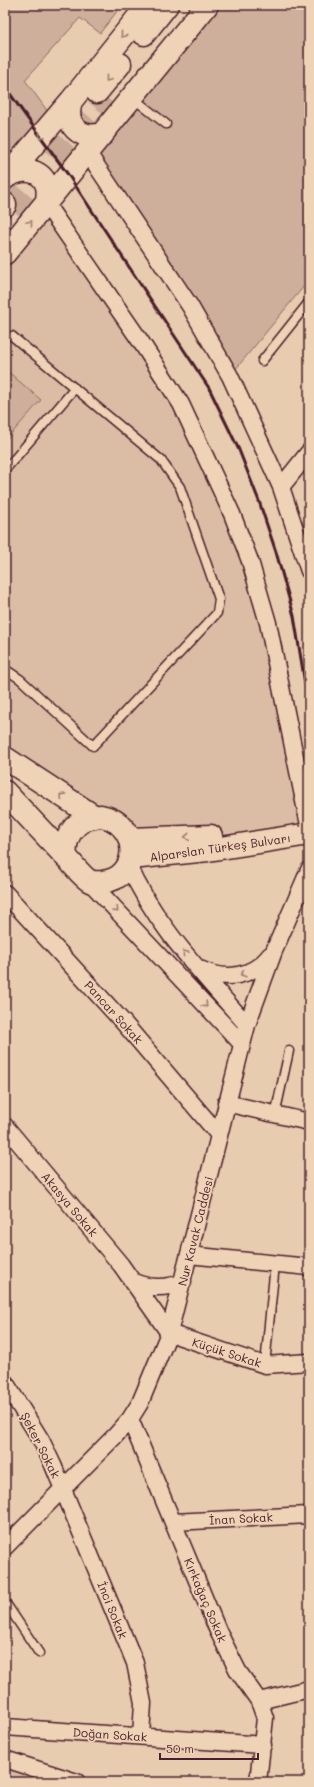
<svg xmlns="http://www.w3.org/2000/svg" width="314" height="1787" font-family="Mali,sans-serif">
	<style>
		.built { fill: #dbbda5 }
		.green { fill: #ceaf9b; stroke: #8c6763 }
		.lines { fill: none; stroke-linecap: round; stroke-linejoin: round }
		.highway-tunnel { stroke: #c8a995; stroke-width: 22; stroke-dasharray: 22 11; stroke-linecap: butt }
		.lane-casing { stroke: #4a1f2b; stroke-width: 11 }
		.street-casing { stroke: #4a1f2b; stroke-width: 19 }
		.secondary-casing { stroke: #4a1f2b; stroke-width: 25 }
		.highway-casing { stroke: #4a1f2b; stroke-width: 25 }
		.lane { stroke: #efd3b6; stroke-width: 8 }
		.street { stroke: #efd3b6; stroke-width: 16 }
		.secondary { stroke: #efd3b6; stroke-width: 22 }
		.highway { stroke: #efd3b6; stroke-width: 22 }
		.rail { stroke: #4a1f2b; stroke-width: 3 }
		.street-bridge-casing { stroke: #4a1f2b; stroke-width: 19; stroke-linecap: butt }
		.street-bridge { stroke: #efd3b6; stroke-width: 16 }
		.oneway { stroke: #9c7970 }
		.labels { text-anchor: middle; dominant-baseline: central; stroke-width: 3.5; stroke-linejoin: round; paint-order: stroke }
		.street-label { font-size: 12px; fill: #4a1f2b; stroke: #efd3b6 }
	</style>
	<rect width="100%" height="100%" fill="#e8ccb0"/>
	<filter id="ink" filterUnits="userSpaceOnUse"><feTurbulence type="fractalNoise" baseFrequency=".025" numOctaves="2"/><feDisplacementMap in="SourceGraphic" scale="8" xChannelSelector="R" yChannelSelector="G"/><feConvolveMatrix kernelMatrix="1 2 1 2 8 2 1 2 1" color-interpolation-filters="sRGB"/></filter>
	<g filter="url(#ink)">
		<path class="built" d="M52 212 181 404 250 561 309 822 280 828 206 836 130 839 5 758V441L41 400 5 369V268Z
			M5 1759 77 1782H5Z"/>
		<path class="green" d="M5 5H122L100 33 80 18 25 80 48 112 5 163Z
			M219 5H309V280L230 376 94 161Z
			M5 369 41 400 5 441Z"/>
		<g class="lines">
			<path class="highway-tunnel" d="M5 204 97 92
				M18 215 112 102"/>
			<g class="lane-casing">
				<path id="lane" d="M133 98 166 124
					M262 361 309 302
					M5 470 75 388
					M5 669 20 679 93 746 217 613 219 599 180 487 161 460 12 336
					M275 1115 289 1051
					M265 1365 275 1264
					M5 1602 39 1653"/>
			</g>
			<g class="street-casing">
				<path id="street" d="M88 153 190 306 230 376 281 487 309 571
					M46 204 141 342 181 404 232 514 250 561 268 623 304 801
					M281 487 309 452
					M128 864C155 926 204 975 247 1025
					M89 881 242 1044
					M5 893 123 1022 219 1135
					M200 969C225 981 252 978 270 955
					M226 1103 309 1122
					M5 1126 121 1265 169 1333 265 1365 309 1362
					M189 1255 309 1267
					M134 1282C151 1289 166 1289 183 1282
					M5 1382 41 1440 53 1465 135 1663 143 1703 141 1736
					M130 1419 218 1631 238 1671 259 1701 265 1718 258 1782
					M173 1522 309 1515
					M5 1547 115 1436 130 1419 140 1403 169 1333 247 1025 274 951 309 870
					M259 1701 309 1689
					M5 1727 263 1745
					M5 1759 77 1782"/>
			</g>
			<g class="secondary-casing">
				<path id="secondary" d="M5 758 95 817
					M5 792 66 857
					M101 816C141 823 142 878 102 882 98 882 93 883 90 881 83 878 72 863 66 857 63 834 78 817 101 816Z
					M130 839 211 836
					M131 858 208 850 309 834"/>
			</g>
			<g class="highway-casing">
				<path id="highway" d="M144 34 167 5
					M97 92 120 64
					M71 101C64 125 79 140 103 134
					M6 177C30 162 54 175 46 204
					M5 178 71 101 148 5
					M5 205V204
					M5 253 207 5"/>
			</g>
			<use href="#lane" class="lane"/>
			<use href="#street" class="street"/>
			<use href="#secondary" class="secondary"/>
			<use href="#highway" class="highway"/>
			<path class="rail" d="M5 87 69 176 209 388 239 450 259 501 276 552 294 616 309 708"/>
			<g class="street-bridge-casing">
				<path id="street-bridge" d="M304 801 309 825"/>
			</g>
			<use href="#street-bridge" class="street-bridge"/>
		</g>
		<defs><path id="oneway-chevron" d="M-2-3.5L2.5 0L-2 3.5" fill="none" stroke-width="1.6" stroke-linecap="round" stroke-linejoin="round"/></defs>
		<g class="oneway">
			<use href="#oneway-chevron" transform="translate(123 35) rotate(129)"/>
			<use href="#oneway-chevron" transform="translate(108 79) rotate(128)"/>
			<use href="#oneway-chevron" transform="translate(41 136) rotate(130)"/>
			<use href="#oneway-chevron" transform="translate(30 223) rotate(-50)"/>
			<use href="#oneway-chevron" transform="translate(62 796) rotate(-147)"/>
			<use href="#oneway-chevron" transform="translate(187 837) rotate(177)"/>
			<use href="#oneway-chevron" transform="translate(116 910) rotate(47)"/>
			<use href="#oneway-chevron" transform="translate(185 953) rotate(-130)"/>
			<use href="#oneway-chevron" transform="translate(243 974) rotate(162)"/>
			<use href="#oneway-chevron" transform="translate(205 1005) rotate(47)"/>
		</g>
	</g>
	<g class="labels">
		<g class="street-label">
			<text transform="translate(220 847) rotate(-8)">Alparslan Türkeş Bulvarı</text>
			<text transform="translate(114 1012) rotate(48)">Pancar Sokak</text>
			<text transform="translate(70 1204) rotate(50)">Akasya Sokak</text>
			<text transform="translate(195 1231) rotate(-76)">Nur Kavak Caddesi</text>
			<text transform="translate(227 1352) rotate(18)">Küçük Sokak</text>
			<text transform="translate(41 1445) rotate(63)">Şeker Sokak</text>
			<text transform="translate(241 1518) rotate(-3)">İnan Sokak</text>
			<text transform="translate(206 1600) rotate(67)">Kırkağaç Sokak</text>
			<text transform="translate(113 1610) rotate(68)">İnci Sokak</text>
			<text transform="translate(110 1734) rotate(4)">Doğan Sokak</text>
		</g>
	</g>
	<rect width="314" height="1787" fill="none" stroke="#efd3b6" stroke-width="20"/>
	<rect x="10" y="10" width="294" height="1767" fill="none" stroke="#4a1f2b" stroke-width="1.5" filter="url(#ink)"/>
	<path d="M160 1753v6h98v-6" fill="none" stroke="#4a1f2b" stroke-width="2"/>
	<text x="166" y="1753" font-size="12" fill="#4a1f2b" stroke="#efd3b6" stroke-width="3" paint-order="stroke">50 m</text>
</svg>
